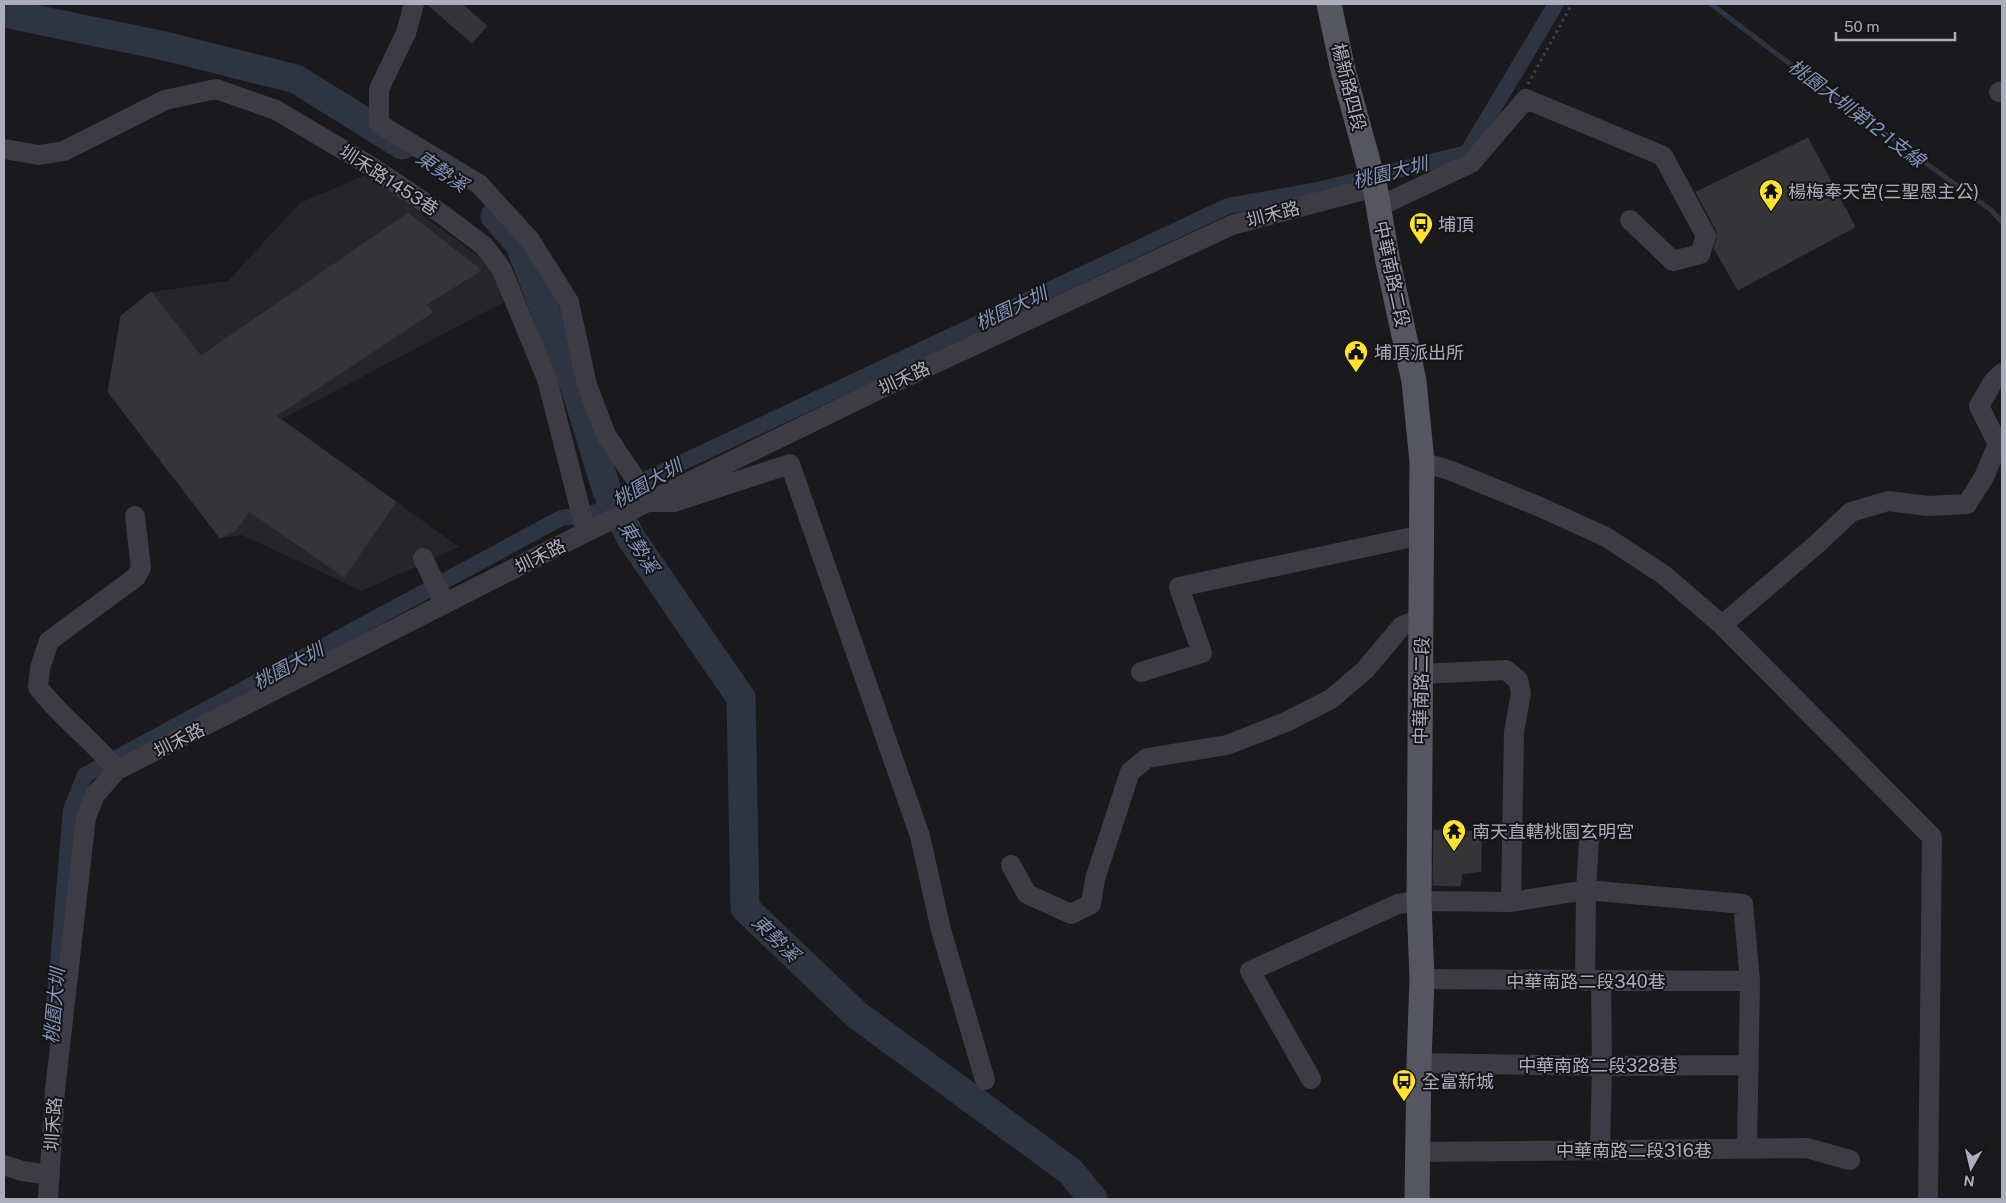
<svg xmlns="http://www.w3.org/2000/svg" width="2006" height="1203" font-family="'Public Sans','Noto Sans TC',sans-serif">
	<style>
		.built { fill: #26262a }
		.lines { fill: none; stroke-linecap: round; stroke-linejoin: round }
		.stream { stroke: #2e3542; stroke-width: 5 }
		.canal { stroke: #2e3542; stroke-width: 16 }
		.river { stroke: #2e3542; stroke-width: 29 }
		.building { fill: #353538; stroke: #353439 }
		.path { stroke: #404149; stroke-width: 3; stroke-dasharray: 2.5 4; stroke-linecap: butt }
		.minor { stroke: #3d3c44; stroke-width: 20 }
		.major { stroke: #565661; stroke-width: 25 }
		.labels { text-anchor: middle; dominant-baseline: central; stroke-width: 4; stroke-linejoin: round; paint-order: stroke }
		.street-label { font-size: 18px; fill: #abadbd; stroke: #151517 }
		.poi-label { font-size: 18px; fill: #abadbd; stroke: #151517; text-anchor: start }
		.water-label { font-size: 19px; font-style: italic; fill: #8094ba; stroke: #151517 }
	</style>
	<rect width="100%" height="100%" fill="#1a1a1c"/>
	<path class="built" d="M368 174 490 265 504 302 282 419 459 547 362 591 242 535 220 538 108 392 121 316 151 292 228 281 300 203Z"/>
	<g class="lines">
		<path class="stream" d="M1711 4 1831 95 1991 210 2002 222"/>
		<path class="canal" d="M52 1033 71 810 85 775 561 518 592 514 633 494 649 478 1228 206 1318 190 1467 153 1556 4"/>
		<path class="river" d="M4 13 165 46 296 79 402 145
			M495 216 519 243 575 387 607 491 631 538 741 698 745 908 857 1015 1070 1171 1093 1199"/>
	</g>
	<path class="building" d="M427 4H462L487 26 472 43Z
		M1808 138 1855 227 1738 290 1714 248 1717 239V231L1696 192Z
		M408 213 481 270 426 305 433 312 276 416 396 502 344 577 249 511 236 530 220 538 108 392 121 316 151 292 201 356Z
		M1434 830 1481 832V871L1462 874 1460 886 1433 885Z"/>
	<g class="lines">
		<path class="path" d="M1528 84 1572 4"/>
		<path class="minor" d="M414 4 406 33 379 89V124L479 184 530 240 569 302 587 385 606 435 651 502H674L790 464 920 836 941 930 985 1080
			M1999 92 2002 91
			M4 149 39 155 64 151 165 100 216 89 276 110 372 167 443 215 484 246 501 268 547 379 586 532
			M1378 207 1471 163 1526 99 1663 156 1706 236 1700 254 1673 261 1630 220
			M1422 462 1449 470 1540 507 1606 537 1664 575 1722 625 1932 837 1928 1199
			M423 558 445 604
			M1722 625 1817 544 1851 512 1888 501 1928 506 1967 504 1984 477 1998 444 1979 406 1993 382 2002 373
			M1141 672 1202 653 1179 587 1422 535
			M1421 674 1506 670 1518 680 1521 693 1514 732 1511 902
			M117 770C93 740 61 718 38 687L40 668 49 641 136 577 141 568 135 516
			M1011 865 1027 894 1071 914 1091 904 1095 879 1130 772 1147 758 1227 745 1286 722 1331 699 1365 670 1402 626 1422 618
			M1422 979 1750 981
			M1585 981 1586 890 1589 841
			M1419 1063 1602 1066 1748 1065
			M1311 1079 1250 971 1398 904 1419 901 1511 902 1586 890 1743 904 1750 981 1747 1149
			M1600 1150 1602 1066 1601 981
			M1417 1152 1807 1148 1850 1160
			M4 1165 22 1171 50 1175
			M48 1199 55 1090 86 817 95 795 117 770 586 532 882 388 1232 225 1375 187"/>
		<path class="major" d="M1329 4 1343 70 1375 187 1387 257 1414 381 1422 462 1419 901 1422 979 1419 1063 1417 1199"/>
	</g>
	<defs>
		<g id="temple-pin" transform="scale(1.25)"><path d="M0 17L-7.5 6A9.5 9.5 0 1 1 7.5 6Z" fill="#ffe12f" stroke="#151517"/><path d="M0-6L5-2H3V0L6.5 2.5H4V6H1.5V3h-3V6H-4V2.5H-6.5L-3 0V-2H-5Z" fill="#111"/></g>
		<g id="bus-pin" transform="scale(1.25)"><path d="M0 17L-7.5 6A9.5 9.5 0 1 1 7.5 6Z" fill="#ffe12f" stroke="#151517"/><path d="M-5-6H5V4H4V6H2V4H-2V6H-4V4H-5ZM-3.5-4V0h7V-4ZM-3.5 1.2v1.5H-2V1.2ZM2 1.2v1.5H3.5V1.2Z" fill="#111"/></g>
		<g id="civic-pin" transform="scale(1.25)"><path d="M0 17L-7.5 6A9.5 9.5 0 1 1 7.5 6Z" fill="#ffe12f" stroke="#151517"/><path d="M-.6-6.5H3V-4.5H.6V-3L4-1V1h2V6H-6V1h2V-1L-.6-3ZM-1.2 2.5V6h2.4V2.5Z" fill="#111"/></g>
	</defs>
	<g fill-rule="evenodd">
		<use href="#temple-pin" x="1771" y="191"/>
		<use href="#bus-pin" x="1421" y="224"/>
		<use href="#civic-pin" x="1356" y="352"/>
		<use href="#temple-pin" x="1454" y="831"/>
		<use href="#bus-pin" x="1404" y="1081"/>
	</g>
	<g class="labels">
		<g class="street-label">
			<text transform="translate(1349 87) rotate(76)">楊新路四段</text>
			<text transform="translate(389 180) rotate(33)">圳禾路1453巷</text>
			<text transform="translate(1273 214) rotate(-15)">圳禾路</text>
			<text transform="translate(1392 274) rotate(78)">中華南路二段</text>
			<text transform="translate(904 378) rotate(-25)">圳禾路</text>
			<text transform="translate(540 556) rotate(-27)">圳禾路</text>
			<text transform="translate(1421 691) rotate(-89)">中華南路二段</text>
			<text transform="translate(179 740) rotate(-27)">圳禾路</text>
			<text x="1586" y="981">中華南路二段340巷</text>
			<text x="1598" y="1065">中華南路二段328巷</text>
			<text transform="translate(53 1124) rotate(-86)">圳禾路</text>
			<text x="1634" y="1150">中華南路二段316巷</text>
		</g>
		<g class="poi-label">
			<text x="1788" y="191">楊梅奉天宮(三聖恩主公)</text>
			<text x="1438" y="224">埔頂</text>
			<text x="1374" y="352">埔頂派出所</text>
			<text x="1472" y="831">南天直轄桃園玄明宮</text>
			<text x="1422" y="1081">全富新城</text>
		</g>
		<g class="water-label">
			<text transform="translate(1857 113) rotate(37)">桃園大圳第12-1支線</text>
			<text transform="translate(442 171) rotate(34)">東勢溪</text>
			<text transform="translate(1390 172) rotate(-14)">桃園大圳</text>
			<text transform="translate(1011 308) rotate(-25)">桃園大圳</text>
			<text transform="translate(647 483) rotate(-30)">桃園大圳</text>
			<text transform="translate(639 547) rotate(58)">東勢溪</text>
			<text transform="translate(288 666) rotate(-28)">桃園大圳</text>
			<text transform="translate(776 938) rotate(44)">東勢溪</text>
			<text transform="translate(54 1006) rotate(-85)">桃園大圳</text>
		</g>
	</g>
	<rect width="2006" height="1203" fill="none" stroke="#abadbd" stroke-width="10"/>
	<g transform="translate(1971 1168) rotate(188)" stroke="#151517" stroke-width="4" paint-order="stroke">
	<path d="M0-4L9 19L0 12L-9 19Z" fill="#abadbd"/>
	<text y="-8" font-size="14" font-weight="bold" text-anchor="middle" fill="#abadbd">N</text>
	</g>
	<path d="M1836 32v8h119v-8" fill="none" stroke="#abadbd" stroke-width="2.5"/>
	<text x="1844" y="32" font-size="15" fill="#abadbd" stroke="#151517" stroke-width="4" paint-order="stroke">50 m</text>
</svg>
